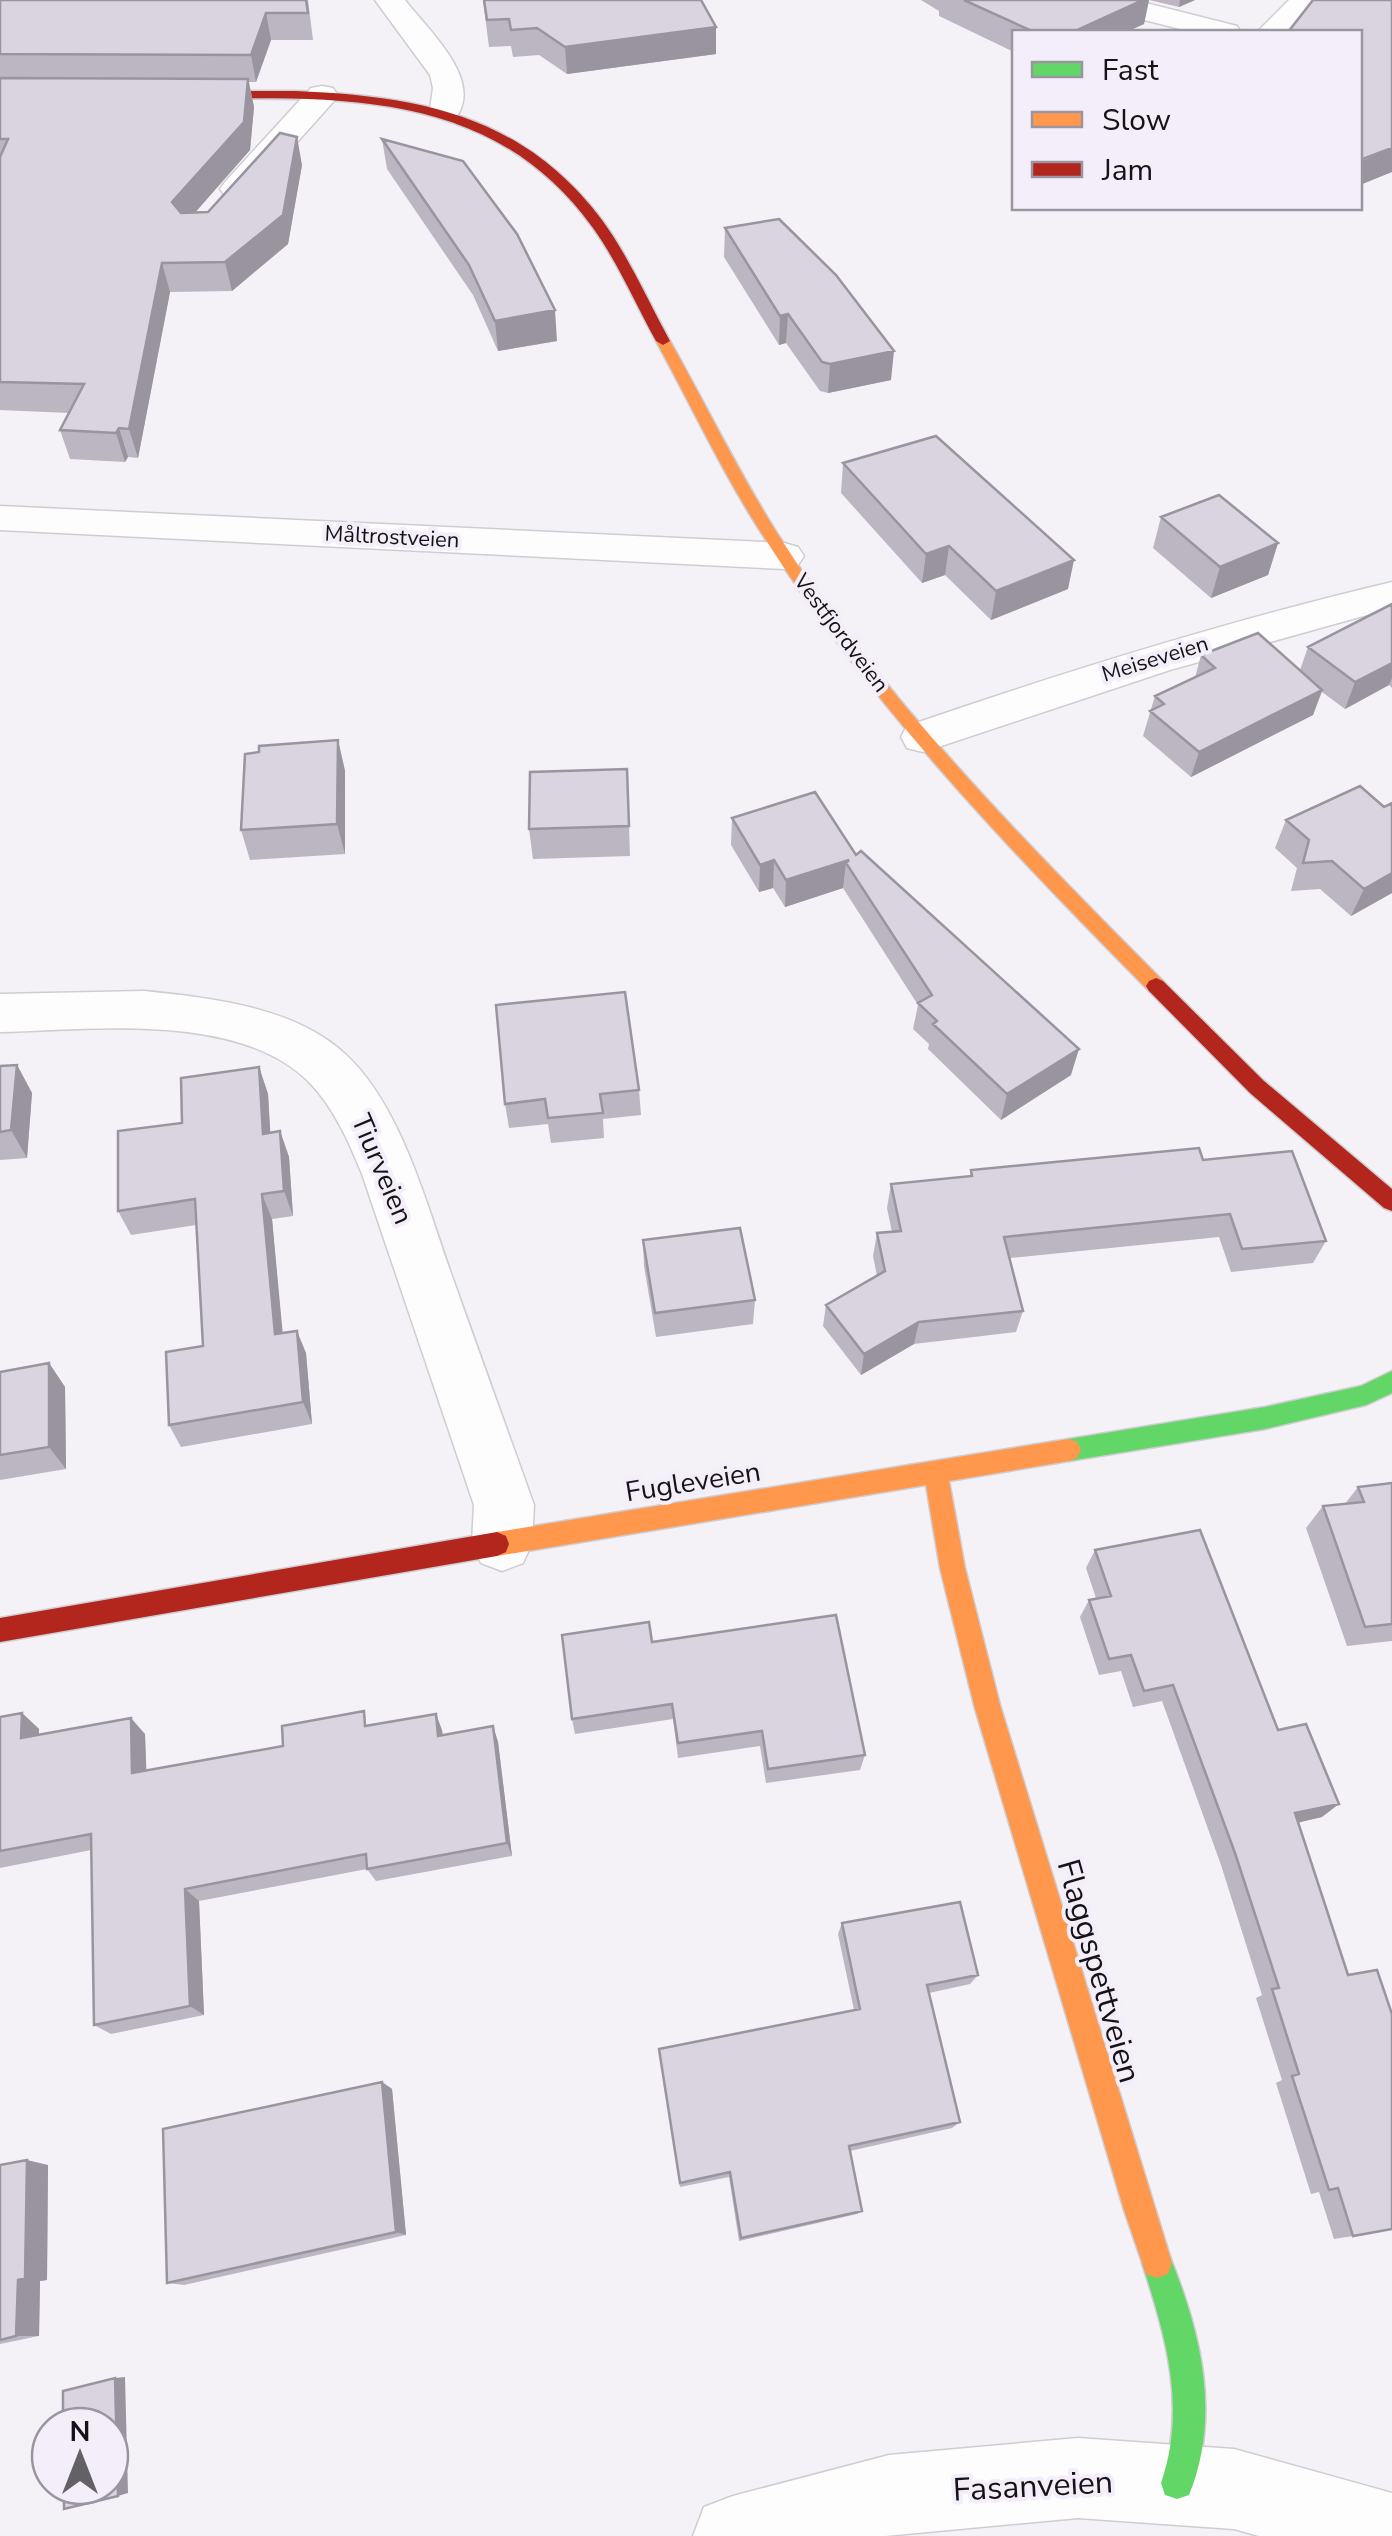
<svg xmlns="http://www.w3.org/2000/svg" width="1392" height="2536" font-family="'Nunito Sans',sans-serif">
	<style>
		.lines { fill: none; stroke-linecap: round; stroke-linejoin: round }
		.street-casing { stroke: #cfcdd1; stroke-width: 3 }
		.fast-casing { stroke: #cfcdd1; stroke-width: 3 }
		.slow-casing { stroke: #cfcdd1; stroke-width: 3 }
		.jam-casing { stroke: #cfcdd1; stroke-width: 3 }
		.street { fill: #fdfdfe; fill-rule: evenodd }
		.fast { fill: #63d668; fill-rule: evenodd }
		.slow { fill: #ff974d; fill-rule: evenodd }
		.jam { fill: #b3261e; fill-rule: evenodd }
		.wall { fill: #bbb6c2 }
		.shaded-wall { fill: #99949e }
		.building { fill: #dad4e1; stroke: #99949e; stroke-width: 2.5 }
		.labels { text-anchor: middle; dominant-baseline: central; stroke-width: 8; stroke-linejoin: round; paint-order: stroke }
		.far-street-label { font-size: 22px; fill: #151317; stroke: #f3eefa }
		.street-label { font-size: 28px; fill: #151317; stroke: #f3eefa }
		.near-street-label { font-size: 32px; fill: #151317; stroke: #f3eefa }
	</style>
	<rect width="100%" height="100%" fill="#f4f1f7"/>
	<g class="lines">
		<g class="street-casing">
			<path id="street" d="M375 0H405C426 28 483 78 457 116H435L430 109 433 88 430 75Z
				M1084 0H1134L1237 26 1241 32H1192L1089 6Z
				M1289 0H1319L1293 32H1257Z
				M322 86 333 88 338 95 333 102 249 196H225L220 189 225 182 311 88Z
				M0 506 784 543 798 547 804 556 798 565 784 569 0 530Z
				M1392 582V608L1170 670 923 752 907 748 901 737 907 726C1067 671 1228 621 1392 582Z
				M144 991C210 998 292 1006 344 1053 401 1104 427 1206 452 1276 479 1353 507 1429 534 1505L532 1543 523 1563 502 1571 481 1563 472 1543 474 1505 362 1174C349 1142 334 1108 309 1082 238 1011 91 1030 0 1032V994Z
				M1078 2438 1234 2449 1392 2493V2536H1259L1234 2529 1078 2518 885 2536H693L704 2507 733 2496 889 2455Z"/>
		</g>
		<g class="fast-casing">
			<path id="fast" d="M1392 1371V1393L1366 1405 1265 1429 1069 1461 1061 1458 1057 1450 1061 1442 1069 1439 1265 1407 1361 1386Z
				M1157 2248 1168 2252C1200 2330 1222 2414 1189 2495L1177 2499 1165 2495 1161 2483C1187 2407 1166 2337 1142 2263L1146 2252Z"/>
		</g>
		<g class="slow-casing">
			<path id="slow" d="M658 338 670 341C706 405 738 471 777 533 883 699 1025 842 1163 981L1166 986 1163 991H1149C1009 850 869 703 762 534 722 472 691 405 656 341Z
				M1069 1439 1077 1442 1081 1450 1077 1458 1069 1461 949 1481 965 1568 1000 1705 1172 2263 1168 2274 1157 2278 1146 2274 1124 2210 974 1705 940 1568 926 1485 497 1556 488 1552 485 1544 488 1536 497 1532Z"/>
		</g>
		<g class="jam-casing">
			<path id="jam" d="M295 91C419 96 523 115 602 220 629 257 648 301 670 341L663 345 656 341C635 303 618 263 593 228 491 86 334 98 178 99L172 95 178 91Z
				M1156 978 1163 981 1264 1081 1392 1189V1211L1384 1208 1250 1093 1149 991 1146 986 1149 981Z
				M497 1532 506 1536 509 1544 506 1552 497 1556 0 1642V1618Z"/>
		</g>
		<use href="#street" class="street"/>
		<use href="#fast" class="fast"/>
		<use href="#slow" class="slow"/>
		<use href="#jam" class="jam"/>
	</g>
	<path class="wall" d="M0 0H308L313 40H271L256 82H249L254 107 250 150 195 212H208L302 165 288 244 232 291 170 292 138 458 128 457 125 462 70 459 60 430 69 413 0 410Z
		M483 0H701L716 27V54L567 74 539 55 513 57 511 46 489 47Z
		M921 0H1149L1144 24 1126 32H1014V52L939 16V11Z
		M1149 0H1195L1179 7Z
		M382 139 557 341 498 351 473 295 387 169Z
		M725 228 891 380 828 393 820 391 786 343 779 345 724 257Z
		M843 463 1068 589 991 620 945 575 922 583 841 493Z
		M1161 517 1278 543 1268 575 1211 598 1153 548Z
		M1392 604V688L1389 685 1345 709 1322 692 1313 715 1191 777 1143 736 1155 696 1195 678 1201 655 1300 670 1308 647Z
		M338 740 345 771V854L250 860 241 830Z
		M627 769 630 856 533 859 529 829Z
		M1392 803V893L1351 916 1320 889 1291 891 1297 868 1275 848 1286 820 1384 807Z
		M732 818 856 855 1071 1075 1001 1120 928 1049 929 1044 913 1029 918 1005 843 888 785 907 773 888 759 892 731 845Z
		M17 1065 32 1093 27 1158 0 1160V1066Z
		M259 1067 268 1094 270 1133 280 1131 289 1157 293 1216 272 1219 282 1333 306 1353 312 1424 181 1447 169 1425 203 1346 196 1225 131 1235 118 1211 182 1123Z
		M639 1090 641 1115 603 1119 604 1138 551 1143 548 1124 509 1128 505 1104Z
		M1203 1160 1326 1241 1313 1263 1231 1272 1219 1237 1010 1258 1023 1311 1016 1332 914 1344 861 1375 823 1326 826 1305 877 1276 873 1256 877 1233 892 1232 887 1208 891 1184 970 1176 971 1170Z
		M643 1240 755 1300 753 1324 656 1337 644 1266Z
		M49 1363 65 1387 66 1469 0 1480V1372Z
		M1392 1483V1641L1347 1646 1306 1528 1323 1506 1345 1504 1358 1487Z
		M1095 1550 1278 1730 1322 1817 1298 1822 1353 2236 1334 2239 1319 2192 1311 2194 1276 2083 1282 2080 1256 1998 1262 1995 1221 1865 1162 1701 1133 1707 1121 1671 1099 1675 1080 1617 1089 1600 1096 1598 1086 1568Z
		M652 1642 865 1755 860 1770 766 1783 760 1746 678 1758 673 1719 575 1734 572 1719Z
		M22 1713 39 1729V1735L145 1734 146 1771 283 1746 372 1725 436 1714 443 1735 493 1726 498 1742 512 1856 376 1881 367 1869 199 1901 204 2015 111 2034 94 2025 91 1850 0 1868V1717Z
		M842 1923 978 1975 970 1984 929 1993 960 2122 952 2128 850 2151 862 2211 857 2214 739 2241 729 2177 680 2187 659 2049 854 2010 838 1934Z
		M382 2082 392 2089 406 2235 184 2285 167 2283Z
		M0 2165H48L47 2280 40 2281 39 2336 0 2344Z"/>
	<path class="shaded-wall" d="M1143 0H1149L1144 24 1126 32H1073Z
		M1180 0H1195L1179 7Z
		M266 13 271 40 256 82 251 55Z
		M716 27V54L567 74 565 47Z
		M248 79 254 107 250 150 179 231 172 202Z
		M297 137 302 165 288 244 232 291 225 262Z
		M1392 148V172L1360 185 1361 161Z
		M162 263 170 292 138 458 129 429Z
		M555 310 557 341 498 351 495 321Z
		M788 314 786 343 779 345 780 316Z
		M894 351 891 380 828 393 830 364Z
		M119 428 128 457 125 462 116 433Z
		M1278 543 1268 575 1211 598 1220 567Z
		M949 546 945 575 922 583 926 554Z
		M1074 560 1068 589 991 620 996 591Z
		M1392 663V678L1389 685 1345 709 1355 682Z
		M1322 690 1313 715 1191 777 1199 752Z
		M338 740 345 771V854L337 824Z
		M774 860 773 888 759 892 760 865Z
		M849 860 846 863 843 888 785 907 786 880Z
		M1392 873V893L1351 916 1364 889Z
		M1079 1049 1071 1075 1001 1120 1007 1094Z
		M17 1065 32 1093 27 1158 11 1130Z
		M259 1067 268 1094 272 1159 263 1134Z
		M280 1131 289 1157 293 1216 284 1191Z
		M262 1194 272 1219 285 1357 275 1334Z
		M919 1322 914 1344 861 1375 864 1354Z
		M297 1331 306 1353 312 1424 303 1402Z
		M49 1363 65 1387 66 1469 49 1447Z
		M22 1713 39 1729V1754L21 1738Z
		M436 1714 442 1730 445 1751 438 1736Z
		M131 1718 145 1734 147 1788 132 1773Z
		M493 1726 498 1742 512 1856 507 1843Z
		M1339 1804 1322 1817 1280 1827 1295 1813Z
		M185 1889 199 1901 204 2015 190 2006Z
		M382 2082 392 2089 406 2235 396 2232Z
		M27 2160 48 2165 47 2280 40 2281 39 2336H16L18 2280Z
		M125 2377 128 2493 118 2496 115 2378Z"/>
	<path class="building" d="M0 0H306L308 13H266L251 55 0 54Z
		M484 0H701L716 27 565 47 537 28 511 30 509 19 487 20Z
		M964 0H1143L1073 32H1034Z
		M1313 0H1392V148L1360 160V32H1288Z
		M0 78 248 79 244 122 172 202 181 213 208 212 280 133 297 137 283 215 225 262 162 263 129 429 119 428 116 433 60 430 84 384 0 382V157L8 139H0Z
		M382 139 463 161 517 234 555 310 495 321 469 265Z
		M779 219 836 275 894 351 830 364 822 362 788 314 780 316 725 228Z
		M936 436 1074 560 996 591 949 546 926 554 843 463Z
		M1219 495 1278 543 1220 567 1161 517Z
		M1392 604V663L1355 682 1308 647Z
		M1258 633 1322 690 1199 752 1150 711 1164 704 1155 696 1215 668 1201 655Z
		M338 740 337 824 241 830 245 754 259 752V746Z
		M627 769 629 826 529 829 530 772Z
		M1360 786 1384 807 1392 803V873L1364 889 1332 861 1303 863 1309 840 1286 820Z
		M815 792 856 855 861 851 1079 1049 1007 1094 933 1024 937 1021 918 1003 932 995 846 863 849 860 786 880 774 860 760 865 732 818Z
		M625 992 639 1090 600 1094 603 1113 548 1118 545 1099 505 1104 496 1005Z
		M17 1065 11 1130 0 1132V1066Z
		M259 1067 263 1134 280 1131 284 1191 262 1194 275 1334 297 1331 303 1402 169 1425 166 1352 203 1346 195 1199 118 1211V1131L182 1123 181 1078Z
		M1199 1148 1203 1160 1292 1151 1326 1241 1242 1249 1230 1214 1004 1237 1023 1311 919 1322 864 1354 826 1305 885 1271 877 1233 901 1231 891 1184 972 1176 971 1170Z
		M740 1228 755 1300 655 1313 643 1240Z
		M49 1363V1447L0 1455V1372Z
		M1392 1483V1624L1365 1627 1323 1506 1364 1502 1358 1487Z
		M1200 1530 1278 1730 1306 1724 1339 1804 1295 1813 1348 1975 1377 1970 1392 2014V2229L1353 2236 1338 2188 1329 2190 1292 2076 1299 2074 1272 1989 1279 1988 1235 1853 1173 1685 1144 1691 1131 1655 1109 1659 1089 1600 1111 1596 1095 1550Z
		M836 1615 865 1755 768 1769 762 1731 678 1743 672 1704 572 1719 562 1635 649 1622 652 1642Z
		M364 1711 365 1726 436 1714 438 1736 493 1726 507 1843 367 1869 366 1854 185 1889 190 2006 94 2025 91 1834 0 1851V1717L22 1713 21 1738 131 1718 132 1773 283 1746 282 1726Z
		M960 1902 978 1975 927 1985 960 2122 849 2146 862 2211 741 2238 730 2172 680 2183 659 2049 860 2009 842 1923Z
		M382 2082 396 2232 167 2283 163 2129Z
		M27 2160 25 2278 18 2280 16 2336 0 2340V2165Z
		M115 2378 118 2496 64 2509V2486H110V2426H63V2391Z"/>
	<g class="labels">
		<g class="far-street-label">
			<text transform="translate(392 537) rotate(3)">Måltrostveien</text>
			<text transform="translate(841 633) rotate(53)">Vestfjordveien</text>
			<text transform="translate(1155 659) rotate(-17)">Meiseveien</text>
		</g>
		<g class="street-label">
			<text transform="translate(382 1169) rotate(67)">Tiurveien</text>
			<text transform="translate(693 1482) rotate(-9)">Fugleveien</text>
		</g>
		<g class="near-street-label">
			<text transform="translate(1099 1971) rotate(74)">Flaggspettveien</text>
			<text transform="translate(1033 2486) rotate(-3)">Fasanveien</text>
		</g>
	</g>
	<rect x="1012" y="30" width="350" height="180" fill="#f3eefa" stroke="#9a969f" stroke-width="2.5"/>
	<rect x="1032" y="62" width="50" height="15" fill="#63d668" stroke="#9a969f" stroke-width="2.5"/>
	<text x="1102" y="80" font-size="30" fill="#151317">Fast</text>
	<rect x="1032" y="112" width="50" height="15" fill="#ff974d" stroke="#9a969f" stroke-width="2.5"/>
	<text x="1102" y="130" font-size="30" fill="#151317">Slow</text>
	<rect x="1032" y="162" width="50" height="15" fill="#b3261e" stroke="#9a969f" stroke-width="2.5"/>
	<text x="1102" y="180" font-size="30" fill="#151317">Jam</text>
	<g transform="translate(80 2456)"><circle r="48" fill="#f3eefa" stroke="#9a969f" stroke-width="2.5"/>
	<path d="M0-8L18 38L0 25L-18 38Z" fill="#636165"/>
	<text y="-15" font-size="28" font-weight="bold" text-anchor="middle" fill="#151317">N</text>
	</g>
</svg>
